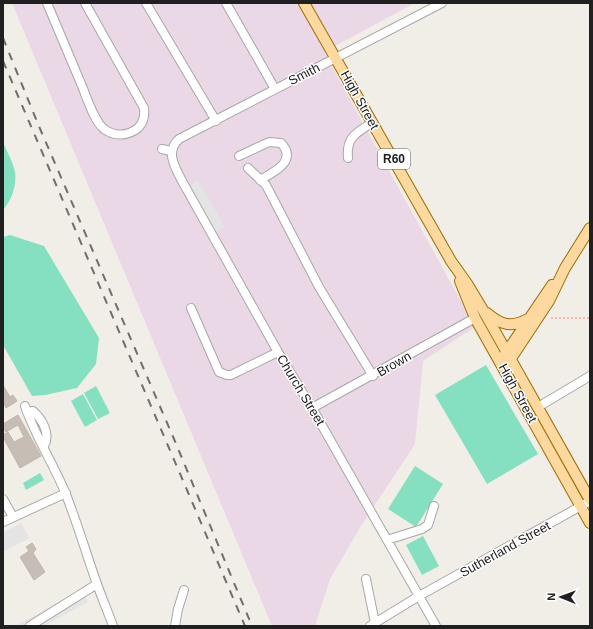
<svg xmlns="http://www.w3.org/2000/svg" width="593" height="629" font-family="Arial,sans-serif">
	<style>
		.industrial { fill: #ead8e6 }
		.pitch { fill: #84e0c0 }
		.parking { fill: #e4e4e4 }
		.building { fill: #c6beb6; stroke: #c3b5a8 }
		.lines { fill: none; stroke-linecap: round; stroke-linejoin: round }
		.minor-casing { stroke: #a7a7a7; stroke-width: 10 }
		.major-casing { stroke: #9c6d00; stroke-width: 12 }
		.path { stroke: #fc806c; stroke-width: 1; stroke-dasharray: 2 2; stroke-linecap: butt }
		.minor { stroke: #fff; stroke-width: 8 }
		.major { stroke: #fdd89f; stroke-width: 10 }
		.rail { stroke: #6e6e6e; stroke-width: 2; stroke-dasharray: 8 8; stroke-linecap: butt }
		.labels { text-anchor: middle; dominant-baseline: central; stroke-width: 3; stroke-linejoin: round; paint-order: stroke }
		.shield { fill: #fff; stroke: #636363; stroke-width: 1 }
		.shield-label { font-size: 12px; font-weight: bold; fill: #202020 }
		.street-label { font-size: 13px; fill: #202020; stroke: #fff }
	</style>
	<rect width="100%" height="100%" fill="#f1eee7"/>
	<path class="industrial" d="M12 3H415L324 52 475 327 423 361 415 444 361 526 330 579 315 626H272Z"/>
	<path class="pitch" d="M3 142C7 152 13 162 15 172 17 185 12 200 3 210Z
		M10 235 44 246 99 338 96 364 77 388 45 395 32 396 3 345V237Z
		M486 365 538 454 487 484 435 395Z
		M96 386 110 413 98 419 84 393Z
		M83 394 97 420 85 427 71 401Z
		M415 466 443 484 416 527 388 509Z
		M40 473 44 480 26 490 23 483Z
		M423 536 439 566 422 575 406 545Z"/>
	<path class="parking" d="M198 180 225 227 216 232 189 186Z
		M21 523 29 538 3 552V533Z
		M81 590 88 602 44 626H15Z"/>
	<path class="building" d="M3 385 10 397 13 395 17 401 6 408 3 402Z
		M18 415 41 456 20 468 3 437V435L8 432 14 442 24 437 18 425 6 432 3 428V424Z
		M32 543 36 549 33 553 45 572 34 580 20 557 29 551 26 547Z"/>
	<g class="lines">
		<g class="minor-casing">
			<path id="minor" d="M47 3C59 31 70 58 82 86 87 98 94 121 104 129 115 137 128 136 138 128 144 122 145 116 144 108L85 3
				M146 3 216 121
				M226 3 275 89
				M162 149 171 151
				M239 156 269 142 281 143C298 161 274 172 260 180
				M348 158C346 136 357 133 373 122
				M248 168 266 185 319 287 373 376
				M191 308 219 372 227 375H231L278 352
				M25 406C35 436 53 463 65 492 77 522 86 553 97 584 102 598 108 612 113 626
				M538 407 590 376
				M312 408 475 318
				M27 412 33 411C42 419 51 434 44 446
				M3 499 13 517
				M3 522 66 493
				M387 540 422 529 428 525 434 506
				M366 579 375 623
				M30 626 97 584
				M175 626 178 609 184 590
				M370 626 419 596 590 501
				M436 626 312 408 278 352 182 181C175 167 165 152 179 139L442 3"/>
		</g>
		<g class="major-casing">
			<path id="major" d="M304 3 451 261 468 285 483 310 590 500
				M460 281 475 318 590 523
				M487 313C501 325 511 328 528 319
				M504 356 552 285
				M508 363 549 301 565 268 590 228"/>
		</g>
		<path class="path" d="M551 318H590"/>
		<use href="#minor" class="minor"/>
		<use href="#major" class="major"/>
		<path class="rail" d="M3 38 38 124 174 439 252 626
			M3 61 187 490 245 626"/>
	</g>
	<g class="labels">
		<rect class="shield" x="378" y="149" width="32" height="20" rx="3"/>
		<g class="shield-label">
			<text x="394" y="159">R60</text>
		</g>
		<g class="street-label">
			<text transform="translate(304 74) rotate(-27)">Smith</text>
			<text transform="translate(360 100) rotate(61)">High Street</text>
			<text transform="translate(394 364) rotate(-30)">Brown</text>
			<text transform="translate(301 390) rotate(59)">Church Street</text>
			<text transform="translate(518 393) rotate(61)">High Street</text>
			<text transform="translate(505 549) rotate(-29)">Sutherland Street</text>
		</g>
	</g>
	<rect width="593" height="629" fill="none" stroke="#202020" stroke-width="8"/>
	<g transform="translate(561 597) rotate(271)" stroke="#ffffff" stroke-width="3" paint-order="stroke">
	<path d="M0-3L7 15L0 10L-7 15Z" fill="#202020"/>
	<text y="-6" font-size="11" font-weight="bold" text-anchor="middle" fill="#202020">N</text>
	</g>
</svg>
